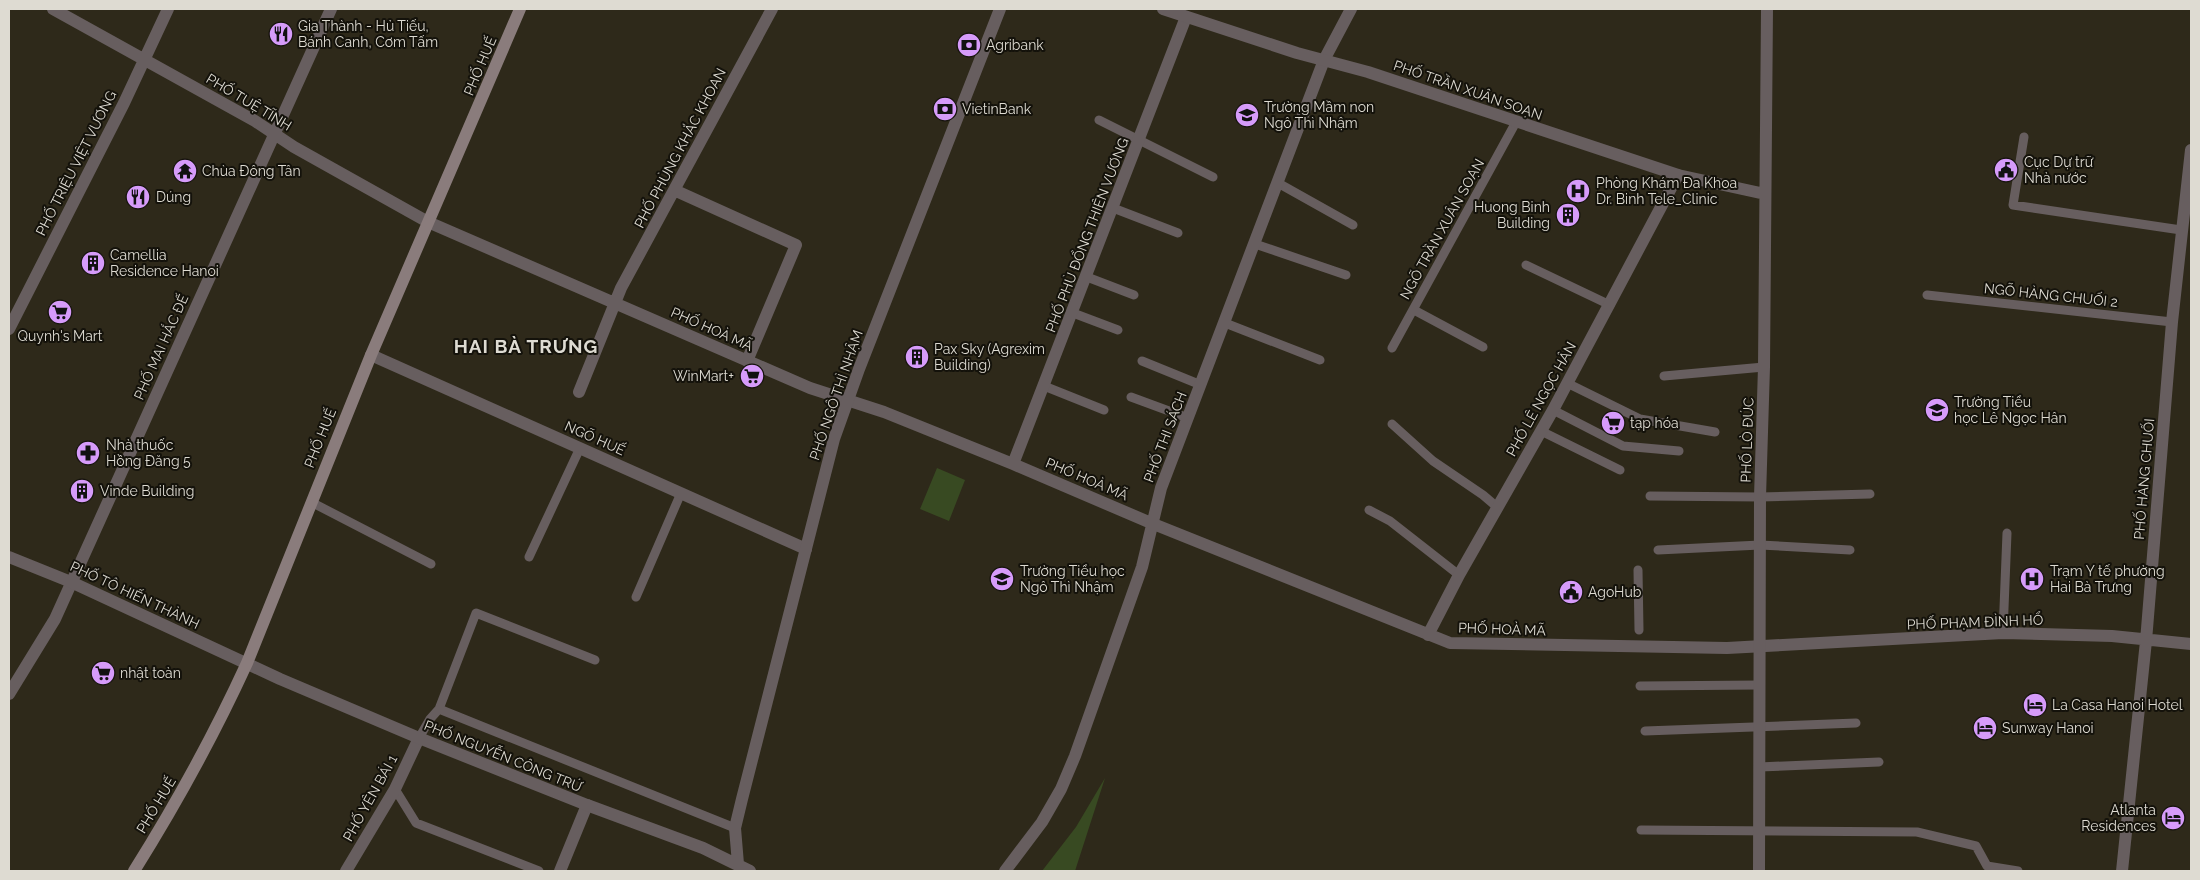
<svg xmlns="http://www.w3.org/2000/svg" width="2200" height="880" font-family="Raleway,sans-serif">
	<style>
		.green { fill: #384a22 }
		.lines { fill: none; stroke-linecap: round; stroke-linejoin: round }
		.service { stroke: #675e5f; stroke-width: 9 }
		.minor { stroke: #675e5f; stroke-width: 12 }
		.tertiary { stroke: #675e5f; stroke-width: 12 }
		.secondary { stroke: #8a7c7c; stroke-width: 12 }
		.labels { text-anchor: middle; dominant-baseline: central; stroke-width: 4; stroke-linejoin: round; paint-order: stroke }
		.poi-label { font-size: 14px; fill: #dedbd2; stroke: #14120b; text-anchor: start }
		.street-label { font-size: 14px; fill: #dedbd2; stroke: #14120b }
		.district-label { font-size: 19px; font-weight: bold; letter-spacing: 1px; fill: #dedbd2; stroke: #14120b }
	</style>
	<rect width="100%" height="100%" fill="#2e291a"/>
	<path class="green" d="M937 468 965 480 949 521 920 509Z
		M1105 778 1075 871H1042L1076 827Z"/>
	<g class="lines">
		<path class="service" d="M1099 120 1213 177
			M2024 137 2013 205 2181 230
			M1278 183 1353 225
			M1113 208 1178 233
			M1255 244 1346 275
			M1526 265 1610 305
			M1087 277 1134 295
			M1927 295 2172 322
			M1414 310 1483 347
			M1073 313 1118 330
			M1225 323 1320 360
			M1392 348 1516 122
			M1142 361 1201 385
			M1664 376 1764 367
			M1567 383 1640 419 1715 432
			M1044 386 1104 410
			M1131 397 1188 418
			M1553 410 1623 446 1679 451
			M1392 424 1433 461 1483 495 1497 507
			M1541 431 1620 470
			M1650 496 1760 497 1870 494
			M311 502 431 564
			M1369 510 1390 521 1459 575
			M1658 550 1760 545 1850 550
			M529 557 580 448
			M1638 570 1639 630
			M636 597 681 493
			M2003 633 2007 533
			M1640 686 1759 685
			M439 709 735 828
			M1645 731 1856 723
			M419 738 430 719 439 709 476 613 595 660
			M1759 767 1879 762
			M395 789 416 823 539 871
			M1641 830 1917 832 1976 846 1987 866 2018 871"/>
		<path class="minor" d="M53 9 255 121 294 147 428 222 810 388 884 412 1013 464 1151 523 1450 643 1727 648 2003 633 2112 636 2191 644
			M674 190 796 245 747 361
			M9 329 124 103 168 9
			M371 355 806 549
			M579 392 621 288 772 9
			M1013 464 1186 17
			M1428 635 1459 575 1553 410 1678 175
			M9 694 55 619 331 9
			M346 871 395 789 419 738
			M560 871 587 805
			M1005 871 1042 822 1061 789 1075 756 1142 567 1161 488 1324 60 1351 9
			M2122 871 2146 641 2172 322 2191 150"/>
		<path class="tertiary" d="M1163 9 1297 53 1368 72 1678 175 1765 194
			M9 557 71 582 280 679 419 738 587 805 703 848 750 871
			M738 864 735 828 742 799 834 439 859 369 1000 9
			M1759 871 1760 497 1764 367 1767 9"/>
		<path class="secondary" d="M134 871C176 804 214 735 247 663L371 355 520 9"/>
	</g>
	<defs>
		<g id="restaurant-disc" transform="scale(1.25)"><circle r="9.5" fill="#d69bfa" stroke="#14120b"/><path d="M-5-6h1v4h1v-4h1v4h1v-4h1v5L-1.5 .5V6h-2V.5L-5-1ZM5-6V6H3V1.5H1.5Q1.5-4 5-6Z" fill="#111"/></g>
		<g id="bank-disc" transform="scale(1.25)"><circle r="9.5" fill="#d69bfa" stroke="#14120b"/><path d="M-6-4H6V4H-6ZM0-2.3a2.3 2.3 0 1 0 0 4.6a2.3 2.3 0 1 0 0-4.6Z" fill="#111"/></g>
		<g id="school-disc" transform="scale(1.25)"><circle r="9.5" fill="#d69bfa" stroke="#14120b"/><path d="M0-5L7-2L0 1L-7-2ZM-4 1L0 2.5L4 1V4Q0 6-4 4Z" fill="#111"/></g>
		<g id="civic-disc" transform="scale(1.25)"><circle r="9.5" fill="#d69bfa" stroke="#14120b"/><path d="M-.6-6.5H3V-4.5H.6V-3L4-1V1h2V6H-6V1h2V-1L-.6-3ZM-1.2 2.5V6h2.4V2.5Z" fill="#111"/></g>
		<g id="temple-disc" transform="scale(1.25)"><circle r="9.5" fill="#d69bfa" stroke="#14120b"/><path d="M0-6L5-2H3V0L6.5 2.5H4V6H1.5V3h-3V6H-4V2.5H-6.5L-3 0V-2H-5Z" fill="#111"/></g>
		<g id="hospital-disc" transform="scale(1.25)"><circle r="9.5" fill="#d69bfa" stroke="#14120b"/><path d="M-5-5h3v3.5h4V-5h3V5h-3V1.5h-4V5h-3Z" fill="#111"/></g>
		<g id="building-disc" transform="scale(1.25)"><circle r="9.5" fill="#d69bfa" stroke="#14120b"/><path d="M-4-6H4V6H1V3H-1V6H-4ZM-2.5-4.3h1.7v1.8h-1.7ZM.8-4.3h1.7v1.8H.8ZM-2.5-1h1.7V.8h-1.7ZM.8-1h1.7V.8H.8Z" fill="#111"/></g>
		<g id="supermarket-disc" transform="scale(1.25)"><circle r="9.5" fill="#d69bfa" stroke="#14120b"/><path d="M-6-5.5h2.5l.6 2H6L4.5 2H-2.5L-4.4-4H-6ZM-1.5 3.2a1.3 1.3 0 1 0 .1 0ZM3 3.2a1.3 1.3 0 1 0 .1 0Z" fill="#111"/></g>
		<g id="pharmacy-disc" transform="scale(1.25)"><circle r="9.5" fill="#d69bfa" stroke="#14120b"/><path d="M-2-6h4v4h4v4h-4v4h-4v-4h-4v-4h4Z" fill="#111"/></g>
		<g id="hotel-disc" transform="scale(1.25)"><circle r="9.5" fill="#d69bfa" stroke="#14120b"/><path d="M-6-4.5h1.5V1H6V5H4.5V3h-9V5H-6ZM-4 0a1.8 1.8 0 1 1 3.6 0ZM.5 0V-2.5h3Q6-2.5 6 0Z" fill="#111"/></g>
	</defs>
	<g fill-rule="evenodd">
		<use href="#restaurant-disc" x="281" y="34"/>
		<use href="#bank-disc" x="969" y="45"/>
		<use href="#bank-disc" x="945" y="109"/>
		<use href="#school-disc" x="1247" y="115"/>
		<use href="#civic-disc" x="2006" y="170"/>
		<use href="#temple-disc" x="185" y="171"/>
		<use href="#hospital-disc" x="1578" y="191"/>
		<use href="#restaurant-disc" x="138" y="197"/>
		<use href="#building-disc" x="1568" y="215"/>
		<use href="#building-disc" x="93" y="263"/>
		<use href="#supermarket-disc" x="60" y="312"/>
		<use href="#building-disc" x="917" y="357"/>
		<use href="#supermarket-disc" x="752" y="376"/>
		<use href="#school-disc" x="1937" y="410"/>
		<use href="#supermarket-disc" x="1613" y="423"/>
		<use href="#pharmacy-disc" x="88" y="453"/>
		<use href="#building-disc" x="82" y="491"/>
		<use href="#school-disc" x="1002" y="579"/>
		<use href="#hospital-disc" x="2032" y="579"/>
		<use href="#civic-disc" x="1571" y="592"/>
		<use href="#supermarket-disc" x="103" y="673"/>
		<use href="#hotel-disc" x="2035" y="705"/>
		<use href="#hotel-disc" x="1985" y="728"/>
		<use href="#hotel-disc" x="2173" y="818"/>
	</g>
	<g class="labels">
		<g class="poi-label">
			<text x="298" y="26">Gia Thành - Hủ Tiếu,<tspan x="298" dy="16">Bánh Canh, Cơm Tấm</tspan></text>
			<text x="986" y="45">Agribank</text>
			<text x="1264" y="107">Trường Mầm non<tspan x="1264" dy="16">Ngô Thì Nhậm</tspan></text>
			<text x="962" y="109">VietinBank</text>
			<text x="2024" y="162">Cục Dự trữ<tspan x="2024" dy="16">Nhà nước</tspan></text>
			<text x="202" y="171">Chùa Đông Tân</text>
			<text x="1596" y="183">Phòng Khám Đa Khoa<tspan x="1596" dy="16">Dr. Binh Tele_Clinic</tspan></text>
			<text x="156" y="197">Dúng</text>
			<text x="1550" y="207" text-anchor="end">Huong Binh<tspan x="1550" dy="16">Building</tspan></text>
			<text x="110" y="255">Camellia<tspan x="110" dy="16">Residence Hanoi</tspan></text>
			<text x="60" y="336" text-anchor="middle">Quynh's Mart</text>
			<text x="934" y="349">Pax Sky (Agrexim<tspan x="934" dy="16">Building)</tspan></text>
			<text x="734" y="376" text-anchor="end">WinMart+</text>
			<text x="1954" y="402">Trường Tiểu<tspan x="1954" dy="16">học Lê Ngọc Hân</tspan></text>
			<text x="1630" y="423">tạp hóa</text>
			<text x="106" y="445">Nhà thuốc<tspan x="106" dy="16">Hồng Đăng 5</tspan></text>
			<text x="100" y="491">Vinde Building</text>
			<text x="1020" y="571">Trường Tiểu học<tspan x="1020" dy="16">Ngô Thì Nhậm</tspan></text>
			<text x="2050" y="571">Trạm Y tế phường<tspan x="2050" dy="16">Hai Bà Trưng</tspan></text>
			<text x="1588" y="592">AgoHub</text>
			<text x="120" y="673">nhật toàn</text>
			<text x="2052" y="705">La Casa Hanoi Hotel</text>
			<text x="2002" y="728">Sunway Hanoi</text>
			<text x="2156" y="810" text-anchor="end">Atlanta<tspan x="2156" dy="16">Residences</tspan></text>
		</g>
		<g class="street-label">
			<text transform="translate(480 66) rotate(-67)">PHỐ HUẾ</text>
			<text transform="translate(1468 90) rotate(19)">PHỐ TRẦN XUÂN SOẠN</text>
			<text transform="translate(249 102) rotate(31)">PHỐ TUỆ TĨNH</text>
			<text transform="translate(680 148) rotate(-62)">PHỐ PHÙNG KHẮC KHOAN</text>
			<text transform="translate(76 163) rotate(-63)">PHỐ TRIỆU VIỆT VƯƠNG</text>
			<text transform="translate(1442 229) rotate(-61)">NGÕ TRẦN XUÂN SOẠN</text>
			<text transform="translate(1087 235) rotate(-69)">PHỐ PHÙ ĐỔNG THIÊN VƯƠNG</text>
			<text transform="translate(2051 295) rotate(6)">NGÕ HÀNG CHUỐI 2</text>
			<text transform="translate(712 329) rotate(24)">PHỐ HOÀ MÃ</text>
			<text transform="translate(161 347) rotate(-66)">PHỐ MAI HẮC ĐẾ</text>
			<text transform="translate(836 395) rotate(-71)">PHỐ NGÔ THÌ NHẬM</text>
			<text transform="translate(1541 399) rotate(-61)">PHỐ LÊ NGỌC HÂN</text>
			<text transform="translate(1165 437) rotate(-69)">PHỐ THI SÁCH</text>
			<text transform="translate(320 438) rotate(-68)">PHỐ HUẾ</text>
			<text transform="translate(595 438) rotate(24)">NGÕ HUẾ</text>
			<text transform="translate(1747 440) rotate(-88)">PHỐ LÒ ĐÚC</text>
			<text transform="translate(1087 479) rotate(23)">PHỐ HOÀ MÃ</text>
			<text transform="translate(2144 479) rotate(-85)">PHỐ HÀNG CHUỐI</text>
			<text transform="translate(135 595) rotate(25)">PHỐ TÔ HIẾN THÀNH</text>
			<text transform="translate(1975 622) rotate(-2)">PHỐ PHẠM ĐÌNH HỔ</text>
			<text transform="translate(1502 629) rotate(2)">PHỐ HOÀ MÃ</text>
			<text transform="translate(503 756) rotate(22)">PHỐ NGUYỄN CÔNG TRỨ</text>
			<text transform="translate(370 798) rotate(-61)">PHỐ YÊN BÁI 1</text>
			<text transform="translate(156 805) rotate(-59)">PHỐ HUẾ</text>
		</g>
		<g class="district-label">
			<text x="526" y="346">HAI BÀ TRƯNG</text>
		</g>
	</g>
	<rect width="2200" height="880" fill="none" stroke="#dedbd2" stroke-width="20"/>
</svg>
